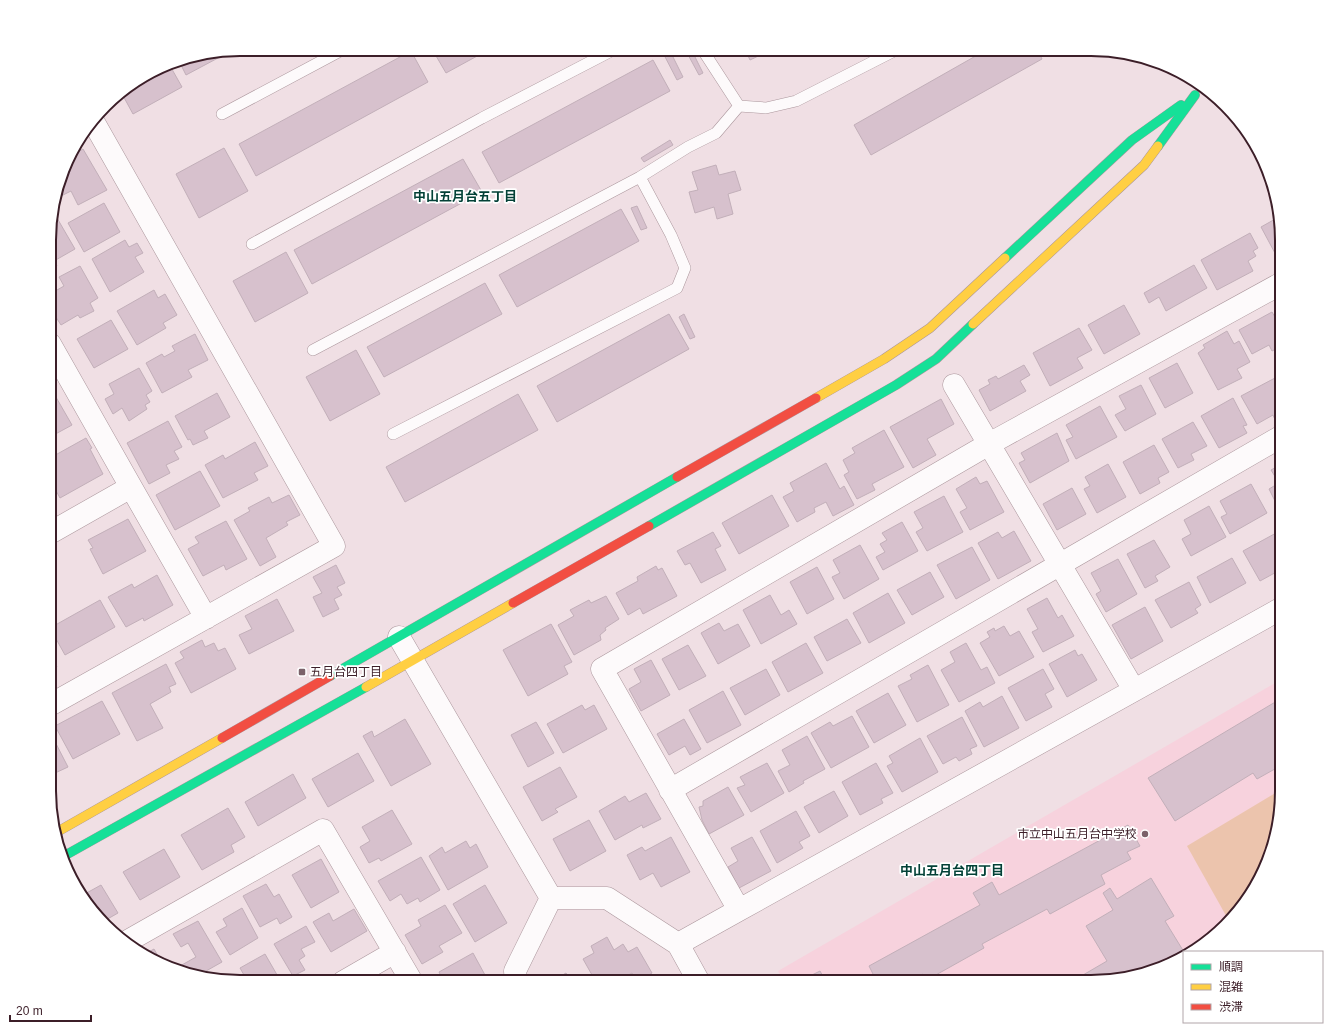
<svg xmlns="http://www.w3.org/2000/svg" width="1331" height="1031" font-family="Helvetica,'Noto Sans JP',sans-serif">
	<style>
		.built { fill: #f7d2dd }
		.green { fill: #ecc4ad }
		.building { fill: #d7c1cd; stroke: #c2afb9 }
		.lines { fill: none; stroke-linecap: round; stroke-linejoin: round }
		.lane-casing { stroke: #ab969c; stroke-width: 12 }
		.street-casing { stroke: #ab969c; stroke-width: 23 }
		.fast-casing { stroke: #ab969c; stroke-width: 10 }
		.slow-casing { stroke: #ab969c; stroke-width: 10 }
		.jam-casing { stroke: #ab969c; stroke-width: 10 }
		.lane { stroke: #fdfafb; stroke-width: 11 }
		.street { stroke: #fdfafb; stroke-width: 22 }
		.fast { stroke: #16e098; stroke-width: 9 }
		.slow { stroke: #ffcf43; stroke-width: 9 }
		.jam { stroke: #f24e42; stroke-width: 9 }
		.poi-dot { fill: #7b626a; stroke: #fff; stroke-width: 1.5 }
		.labels { text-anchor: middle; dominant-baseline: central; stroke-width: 3.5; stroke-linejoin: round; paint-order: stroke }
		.poi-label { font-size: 12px; fill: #3c1e28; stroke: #fff; text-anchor: start }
		.neighbourhood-label { font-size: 13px; font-weight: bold; fill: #034137; stroke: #fff }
		.rim { fill: none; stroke: #3c1e28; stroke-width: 2 }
	</style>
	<rect width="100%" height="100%" fill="#f0dfe4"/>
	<path class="built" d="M1282 679V804L1267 864 1235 917 1189 952H1184L1175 962 1091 982H784L778 971Z"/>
	<path class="green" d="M1282 789V804L1267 864 1235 917 1229 921 1187 846Z"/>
	<path class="building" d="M432 49H490L446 73Z
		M661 49H669L683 77 677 80Z
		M691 49 703 73 699 75 686 51Z
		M745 49H773L750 60Z
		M988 49H1037L1042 59 871 155 854 125Z
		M233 50 186 75 178 59Z
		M411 51 428 82 256 176 239 144Z
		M653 60 670 91 499 183 482 152Z
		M169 64 182 87 133 114 121 92Z
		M670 140 673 145 644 162 641 158Z
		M224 148 248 191 199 218 176 174Z
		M83 149 107 190 78 205 71 191 61 196 58 192 71 156Z
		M463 159 482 192 312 284 294 250Z
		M716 165 719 175 735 171 741 190 728 194 733 214 717 219 714 207 695 213 689 192 698 190 692 172Z
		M104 203 120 232 84 252 68 223Z
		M637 206 647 228 641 230 631 208Z
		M621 209 639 241 517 307 499 275Z
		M57 218 75 249 54 261 57 266 51 269V221Z
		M1277 218 1282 240V251L1276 255 1261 227Z
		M1250 233 1258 248 1253 251 1256 256 1248 261 1253 271 1217 290 1201 260Z
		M125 240 129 247 137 243 143 253 135 257 144 272 110 292 92 259Z
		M286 252 308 293 255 322 233 281Z
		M1194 265 1207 288 1166 311 1159 297 1149 303 1144 293Z
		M80 266 98 298 90 303 94 311 80 318 78 315 61 325 50 308 52 304 50 294 64 286 59 277Z
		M485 283 502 314 384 377 367 347Z
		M154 290 158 298 165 294 177 315 163 323 166 328 137 345 117 311Z
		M1124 305 1140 334 1104 354 1088 325Z
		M1272 312 1278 322 1282 320V346L1272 351 1269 345 1252 354 1239 330Z
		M669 314 689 349 557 422 537 386Z
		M684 314 695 337 690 339 679 317Z
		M111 320 128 349 94 368 77 339Z
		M1079 328 1092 350 1077 358 1083 368 1050 386 1033 353Z
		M1227 331 1234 344 1239 341 1250 362 1237 369 1242 378 1218 390 1198 353 1205 348 1203 345Z
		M195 334 208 360 188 370 192 377 162 393 146 363 162 354 164 357 175 351 172 346Z
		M356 350 380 394 330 421 306 377Z
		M1177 363 1193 393 1165 408 1149 378Z
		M1024 365 1030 375 1020 381 1026 391 990 411 979 390 990 384 988 380 996 376 998 379Z
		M139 368 152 391 146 395 150 402 145 405 147 409 129 421 122 408 113 414 105 399 114 394 109 384Z
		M1275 378 1282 389V392L1277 395 1282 403V418L1276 422 1273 415 1257 424 1241 396Z
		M1141 385 1156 414 1125 431 1115 415 1126 409 1119 396Z
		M53 392 72 425 50 437V394Z
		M217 393 230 417 204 431 208 438 193 445 190 439 188 440 175 416Z
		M518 394 538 430 405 502 386 467Z
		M1233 398 1247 425 1243 426 1247 433 1219 448 1201 416Z
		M941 399 954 424 927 439 936 455 913 468 890 427Z
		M1100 406 1117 437 1076 459 1066 440 1073 437 1066 425Z
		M168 421 182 447 174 451 179 459 166 465 170 473 149 484 127 443Z
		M1193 422 1207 446 1191 454 1194 460 1178 468 1162 439Z
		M884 430 904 467 872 484 875 490 857 499 844 475 849 472 843 460 855 453 852 448Z
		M1057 433 1069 461 1030 483 1019 463 1025 460 1021 453Z
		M86 438 92 448 90 449 103 474 60 498 50 480V458Z
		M255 442 268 466 254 473 258 480 223 498 205 465 223 455 225 459Z
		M1154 445 1169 472 1158 478 1160 483 1140 494 1123 462Z
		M826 463 840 489 844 486 854 505 833 516 826 502 814 508 815 512 797 522 783 497 794 491 790 483Z
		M1108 464 1126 497 1097 513 1084 489 1090 486 1085 477Z
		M1282 464V505L1278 507 1269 489 1279 483 1271 470Z
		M200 471 220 506 175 530 156 495Z
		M976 477 980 484 987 481 1004 512 970 530 960 512 967 508 956 489Z
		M1251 484 1267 513 1230 534 1221 517 1227 514 1220 501Z
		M1072 488 1086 514 1057 530 1043 504Z
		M289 495 300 515 286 522 288 525 266 538 276 557 260 566 234 520 250 511 248 508 269 497 272 503Z
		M772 495 789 526 739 554 722 523Z
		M944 496 963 532 927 551 916 532 923 528 914 512Z
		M1209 506 1226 537 1191 556 1182 539 1191 534 1184 520Z
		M128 519 146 551 103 574 90 549 93 548 88 540Z
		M226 521 247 559 226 570 224 565 203 576 188 549 199 543 195 537Z
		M902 522 918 551 883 570 876 557 885 552 880 544 887 540 882 533Z
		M1014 531 1031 561 998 579 978 543 998 532 1002 538Z
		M713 532 721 546 715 549 726 570 701 583 690 563 685 565 677 551Z
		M1278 532 1282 538V569L1260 581 1243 551Z
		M1154 540 1170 567 1155 576 1158 581 1145 588 1127 554Z
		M860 545 879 579 844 599 832 577 840 573 833 560Z
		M972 547 990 580 956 599 937 565Z
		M1232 558 1246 583 1210 603 1197 577Z
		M1118 559 1137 594 1106 612 1096 594 1101 591 1091 573Z
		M336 565 345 583 337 587 342 595 334 599 339 609 323 617 313 597 322 593 313 577Z
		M656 566 658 570 662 568 677 596 643 614 640 608 628 615 616 593 638 581 637 577Z
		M817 567 834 599 807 614 790 582Z
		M930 572 944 597 912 615 897 590Z
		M157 575 173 605 144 621 143 618 126 627 108 597 132 584 134 588Z
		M1189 582 1201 605 1195 609 1198 613 1171 628 1155 600Z
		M888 593 905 623 869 643 853 613Z
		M770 595 781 615 789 610 797 624 761 644 743 610Z
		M606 596 619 619 605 628 606 630 600 635 601 640 574 655 558 625 574 616 570 610 589 600 591 603Z
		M1047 598 1058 618 1062 615 1074 636 1043 652 1032 632 1038 629 1027 609Z
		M277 599 294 631 249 654 239 635 252 629 245 616Z
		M100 600 115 627 65 655 50 628Z
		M1145 607 1163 641 1131 659 1112 625Z
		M847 619 861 643 827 661 814 637Z
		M719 623 724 631 738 624 750 646 718 664 701 633Z
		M551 624 572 662 564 666 568 674 528 696 503 650Z
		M1004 626 1010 636 1019 631 1034 657 999 676 980 643 990 637 987 632 994 628 995 631Z
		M50 639 55 649 50 652Z
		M202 640 205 647 214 643 218 651 225 648 236 669 191 693 175 663 184 658 180 652Z
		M806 643 823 673 788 692 772 662Z
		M966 643 981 670 987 667 995 683 959 702 941 670 955 662 950 652Z
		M688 645 706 676 679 690 662 659Z
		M1075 650 1078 656 1082 654 1097 680 1067 697 1049 664Z
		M50 655 57 667 50 671Z
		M651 660 670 695 641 711 629 689 641 682 634 669Z
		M166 664 176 684 169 687 171 692 150 704 163 728 137 741 112 693Z
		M928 665 949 705 917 722 898 686 912 679 910 675Z
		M766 669 780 695 745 715 730 688Z
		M1043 669 1054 689 1045 694 1052 707 1026 721 1008 688Z
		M723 691 741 725 707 743 689 710Z
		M888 693 906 725 874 743 856 711Z
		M1002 696 1019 728 984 747 965 711 980 702 983 707Z
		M1282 698V765L1257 779 1253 773 1175 821 1148 778Z
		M102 701 120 734 73 759 55 726Z
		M582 705 585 710 594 705 607 729 563 753 547 724Z
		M852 716 869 747 831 768 811 733 830 722 833 726Z
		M962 717 977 746 970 749 972 754 959 761 956 757 943 764 927 736Z
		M405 719 431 764 391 786 363 736 372 731 374 737Z
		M684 719 701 749 690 755 685 746 669 755 657 734Z
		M536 722 554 753 528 767 511 735Z
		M50 732 68 767 53 774 51 770 49 771Z
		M807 736 825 769 803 781 804 783 789 792 778 771 790 765 782 750Z
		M920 738 938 772 902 792 887 766 893 763 889 756Z
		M358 753 374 781 328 807 312 779Z
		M767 763 784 793 751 812 737 788 745 785 740 777Z
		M876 763 893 793 881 799 883 803 860 815 842 782Z
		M560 767 577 797 555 809 558 812 542 821 523 787Z
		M293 774 306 798 258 826 245 802Z
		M728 787 744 815 709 834 702 820 699 807 703 806V801Z
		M834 791 848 816 819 833 804 807Z
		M646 793 661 819 643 828 642 825 615 840 599 811 625 796 629 802Z
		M228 808 245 837 231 845 234 852 202 870 181 835Z
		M392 810 412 844 381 861 379 858 369 863 360 847 370 841 362 827Z
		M796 811 810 836 799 842 803 848 777 863 760 831Z
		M589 820 606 851 570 871 553 839Z
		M1128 825 1140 846 1127 852 1131 859 1101 875 1105 884 1050 914 1047 909 982 944 984 948 934 976 938 982H927L923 974 907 982H889L887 978 877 982 869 966 980 905 973 893 992 882 999 895Z
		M671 837 690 872 661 887 653 873 640 880 627 855 642 847 645 851Z
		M752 837 771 871 739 888 728 867 738 861 731 848Z
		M466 841 470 848 476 844 488 867 448 890 429 856 442 847 445 853Z
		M164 849 180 877 140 900 123 872Z
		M421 857 440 890 420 902 418 898 407 904 401 894 390 901 378 881Z
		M321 859 339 892 311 908 292 875Z
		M1151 878 1174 916 1165 921 1184 952V956L1175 963 1091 982H1071L1107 961 1086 926 1113 910 1103 893 1110 888 1117 899Z
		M266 884 274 897 279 894 292 917 280 924 277 918 260 927 243 896Z
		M101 885 118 913 104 921 83 895Z
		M485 885 507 923 475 942 453 904Z
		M445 905 462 933 439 946 443 952 422 964 405 935 421 926 418 920Z
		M242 908 258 938 230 955 216 932 227 926 223 919Z
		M354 909 367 931 331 952 313 922 329 913 333 921Z
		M198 921 222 962 199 975 183 971 180 966 196 957 188 943 181 947 173 934Z
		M306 926 315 942 301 949 305 956 299 960 305 970 293 976 274 944Z
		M607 937 614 950 623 944 628 952 637 947 652 973 637 982 632 973 616 982H596L583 959 594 953 591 946Z
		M154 949 163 965 145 954Z
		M473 953 485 975 472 982H444L439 972Z
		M265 954 280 980 248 982 240 968Z
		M820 971 826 982H798Z
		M566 973 572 982H555L554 980Z
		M584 975 588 982H572Z
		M227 976 231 982 221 980Z"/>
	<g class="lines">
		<g class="lane-casing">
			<path id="lane" d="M739 106 766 108 796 101 898 49
				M222 114 344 49
				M252 244 482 118 615 49
				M313 350 640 177
				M393 434 677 288 685 268 671 235 640 177 688 147 716 133 739 106 702 49"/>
		</g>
		<g class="street-casing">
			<path id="street" d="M50 344 131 487 206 618
				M954 385 1134 690
				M50 533 131 487
				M1282 608 739 910 602 669 989 444 1282 283
				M399 637 551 898H607L678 944 699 982
				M50 705 334 546 93 121
				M670 790 1282 436
				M126 942 323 830 412 982
				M678 944 739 910
				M343 982 395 952
				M516 982 515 971 551 898"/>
		</g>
		<g class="fast-casing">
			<path id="fast" d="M1158 146 1195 95
				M1005 258 1132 140 1181 105
				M649 526 896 385 936 359 973 324
				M330 676 677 477
				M64 856 366 687"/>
		</g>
		<g class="slow-casing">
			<path id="slow" d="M973 324 1144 165 1158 146
				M816 398 884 359 930 328 1005 258
				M366 687 513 603
				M57 832 222 738"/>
		</g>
		<g class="jam-casing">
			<path id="jam" d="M677 477 816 398
				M513 603 649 526
				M222 738 330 676"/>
		</g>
		<use href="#lane" class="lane"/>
		<use href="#street" class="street"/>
		<use href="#fast" class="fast"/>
		<use href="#slow" class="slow"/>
		<use href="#jam" class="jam"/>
	</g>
	<g class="poi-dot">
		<rect x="298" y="668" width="8" height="8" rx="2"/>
		<circle cx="1145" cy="834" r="4"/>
	</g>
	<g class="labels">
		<g class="poi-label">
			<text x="310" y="672">五月台四丁目</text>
			<text x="1137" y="834" text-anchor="end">市立中山五月台中学校</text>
		</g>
		<g class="neighbourhood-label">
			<text x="465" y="196">中山五月台五丁目</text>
			<text x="952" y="870">中山五月台四丁目</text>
		</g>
	</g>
	<path d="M0 0H1331V1031H0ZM240 56H1091A184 184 0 0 1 1275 240V791A184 184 0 0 1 1091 975H240A184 184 0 0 1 56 791V240A184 184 0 0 1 240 56Z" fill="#fff" fill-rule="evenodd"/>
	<path class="rim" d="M240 56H1091A184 184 0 0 1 1275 240V791A184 184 0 0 1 1091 975H240A184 184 0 0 1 56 791V240A184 184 0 0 1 240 56Z"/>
	<rect x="1183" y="951" width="140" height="72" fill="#ffffff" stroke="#b1a5a9"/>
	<rect x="1191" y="964" width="20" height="6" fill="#16e098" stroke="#b1a5a9"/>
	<text x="1219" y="971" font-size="12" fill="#3c1e28">順調</text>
	<rect x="1191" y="984" width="20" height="6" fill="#ffcf43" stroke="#b1a5a9"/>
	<text x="1219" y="991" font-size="12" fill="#3c1e28">混雑</text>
	<rect x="1191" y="1004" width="20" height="6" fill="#f24e42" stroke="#b1a5a9"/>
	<text x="1219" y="1011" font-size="12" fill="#3c1e28">渋滞</text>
	<path d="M10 1015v6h81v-6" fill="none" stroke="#3c1e28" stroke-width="2"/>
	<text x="16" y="1015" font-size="12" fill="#3c1e28" stroke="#ffffff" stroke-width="3" paint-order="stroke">20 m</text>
</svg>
